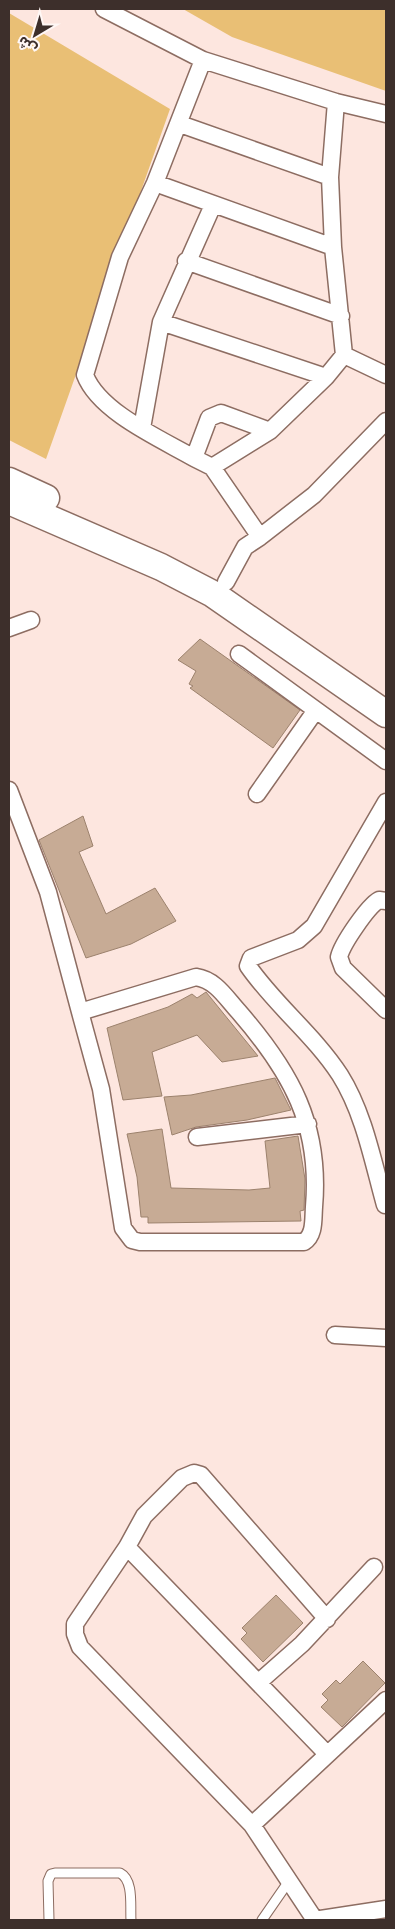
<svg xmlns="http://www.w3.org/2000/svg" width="395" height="1929" font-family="Montserrat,'Noto Sans Arabic',sans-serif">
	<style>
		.green { fill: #e9bf75 }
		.building { fill: #c7ab95; stroke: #9c826d }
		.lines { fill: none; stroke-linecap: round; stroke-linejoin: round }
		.service-casing { stroke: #8d6d62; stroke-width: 11 }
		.minor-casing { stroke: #8d6d62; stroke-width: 19 }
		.primary-casing { stroke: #8d6d62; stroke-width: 29 }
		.service { stroke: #fff; stroke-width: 9 }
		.minor { stroke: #fff; stroke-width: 16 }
		.primary { stroke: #fff; stroke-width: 26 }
	</style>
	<rect width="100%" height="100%" fill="#fde6df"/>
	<path class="green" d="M183 9H386V91L232 37Z
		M9 13 170 109 46 459 9 440Z"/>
	<path class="building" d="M200 639 300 710 273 748 190 688 193 686 189 684 196 671 178 660Z
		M83 816 93 846 79 852 106 914 155 888 176 921 131 944 86 958 39 840Z
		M206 992 258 1056 222 1062 197 1035 152 1052 162 1096 123 1100 107 1028 168 1007 192 994 197 998Z
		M275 1078 291 1110 247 1120 196 1127 172 1135 164 1097 191 1095Z
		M162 1129 171 1188 249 1190 270 1188 265 1141 298 1136 305 1179 304 1210 300 1211 301 1221 148 1223V1217H141L137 1177 127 1134Z
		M276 1595 303 1623 263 1662 241 1639 247 1633 242 1628Z
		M363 1661 385 1683 342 1727 321 1707 328 1700 322 1694 336 1680 340 1684Z"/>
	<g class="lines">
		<g class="service-casing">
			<path id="service" d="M49 1920 48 1881 51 1874 55 1873H120C134 1880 130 1907 131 1920
				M262 1920 289 1881"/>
		</g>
		<g class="minor-casing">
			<path id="minor" d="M104 9 203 60 336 102 386 114
				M203 60 155 183 120 257 85 375C99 412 161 439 194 458L209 418 221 413 270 431
				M180 124 330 177
				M155 183 333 247
				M186 261 341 316
				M161 322 326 377
				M344 355 386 375
				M142 428 161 322 213 205
				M194 458 212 467 270 431 326 377 344 355 333 247 330 177 336 102
				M212 467 260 537 314 495 386 421
				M226 582 245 547 260 537
				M9 628 31 620
				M239 654 386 761
				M9 790 48 892 80 1012
				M257 794 316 710
				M386 901 379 900C368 906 342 944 339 957L343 968 386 1010
				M196 977C216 980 226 998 239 1012 291 1072 321 1125 314 1207 313 1219 315 1235 304 1242H140L132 1240 123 1228 101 1089 80 1012Z
				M197 1137 308 1124
				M385 1205C373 1162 364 1113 340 1075 314 1035 275 1005 248 966L251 958 298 940 314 926 386 802
				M335 1335 386 1338
				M127 1547 327 1754
				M259 1682 302 1644 374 1567
				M252 1825 386 1700
				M314 1920 386 1909
				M315 1920 252 1825 80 1647 75 1634V1624L127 1547 144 1516 182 1478 194 1473 201 1475 327 1619"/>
		</g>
		<g class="primary-casing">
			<path id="primary" d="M9 481 46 498
				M9 501 161 567 213 594 386 714"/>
		</g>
		<use href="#service" class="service"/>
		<use href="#minor" class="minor"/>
		<use href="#primary" class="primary"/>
	</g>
	<rect width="395" height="1929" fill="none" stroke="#3d2f2b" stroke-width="20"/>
	<g transform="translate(35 35) rotate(218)" stroke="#fff7f5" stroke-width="4" paint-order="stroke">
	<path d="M0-4L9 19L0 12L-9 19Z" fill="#3d2f2b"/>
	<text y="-8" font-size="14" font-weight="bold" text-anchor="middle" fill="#3d2f2b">ش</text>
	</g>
</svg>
